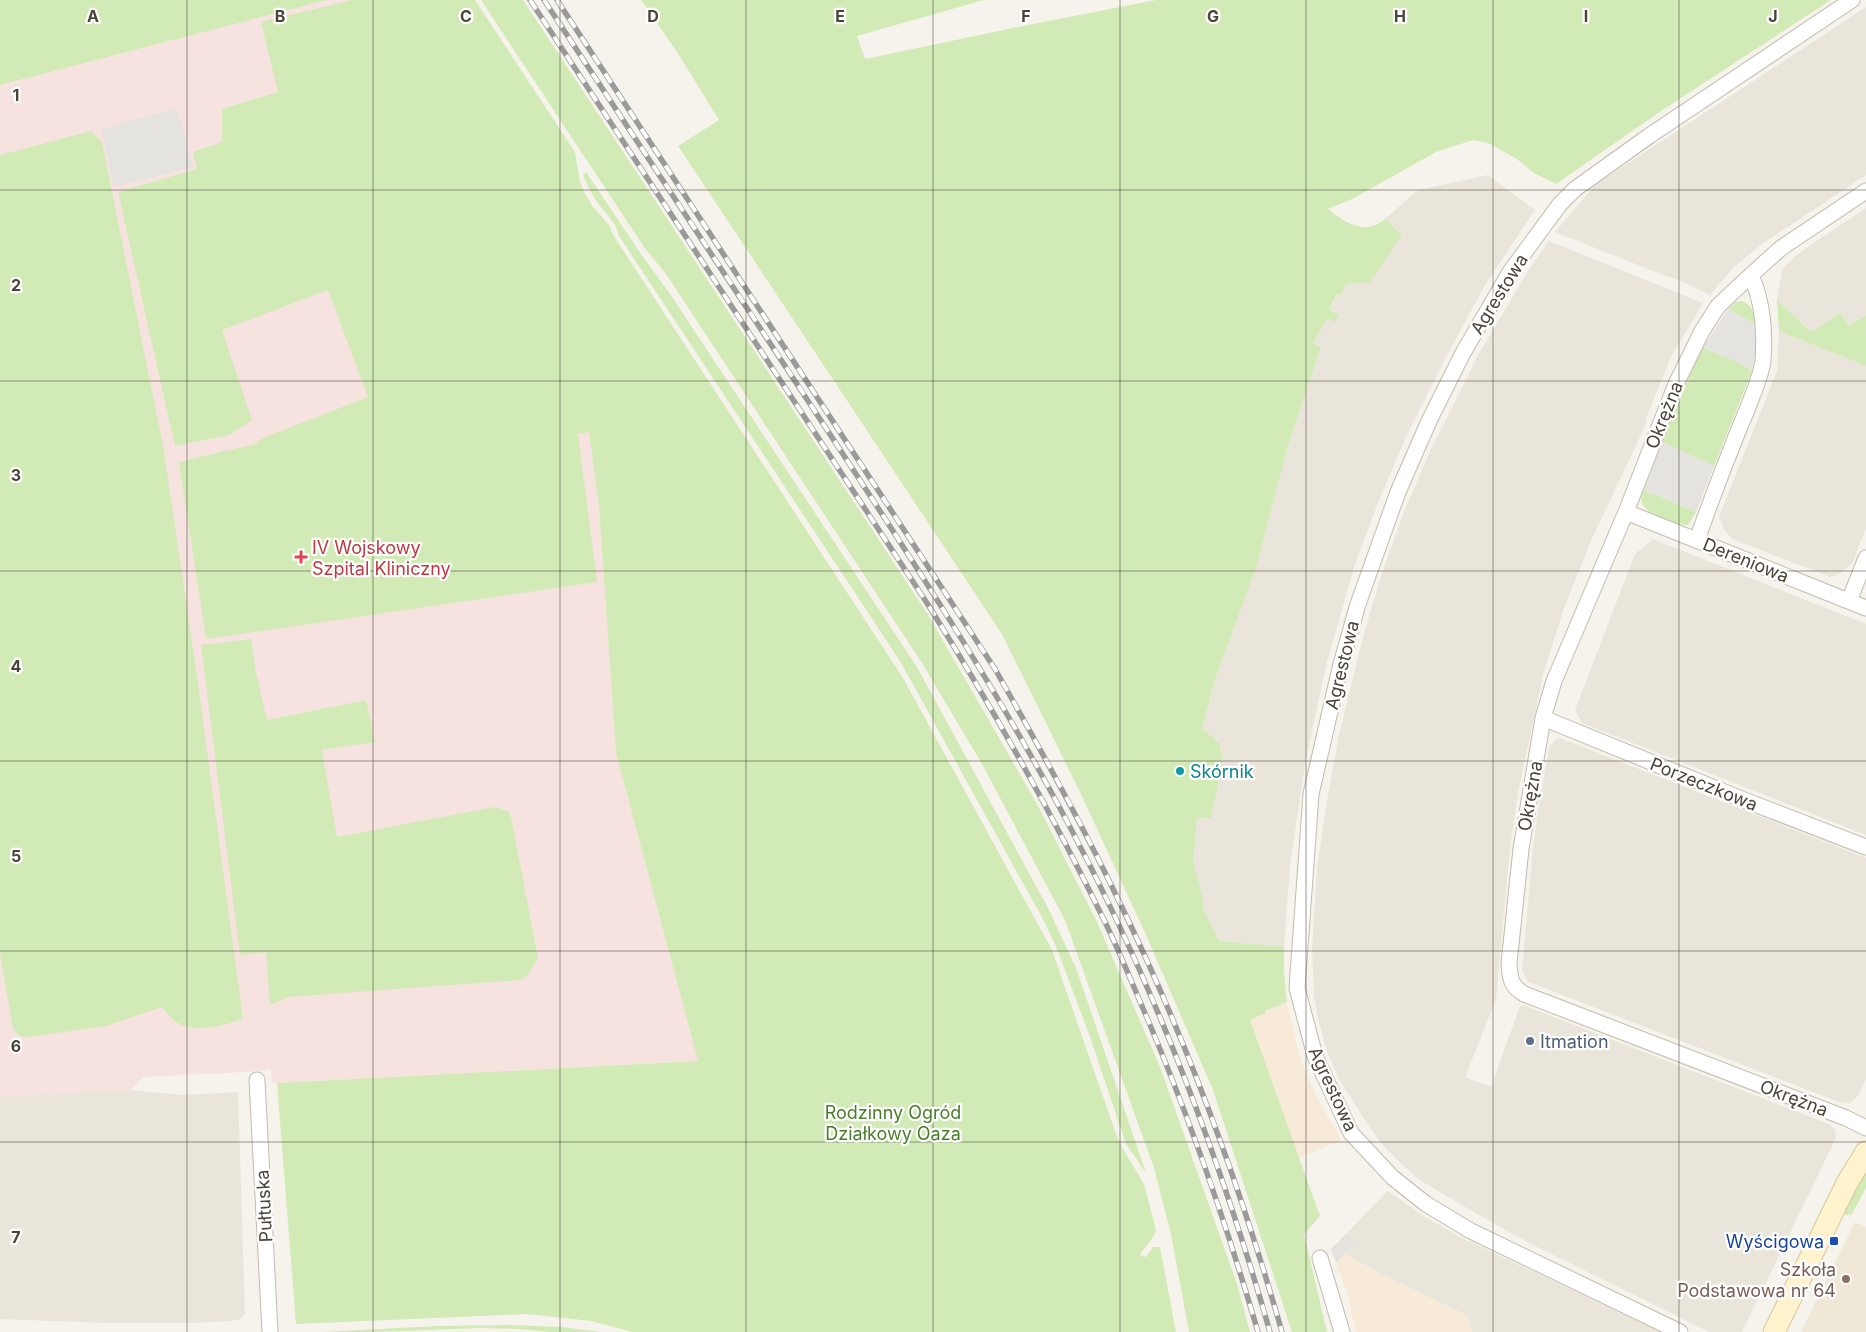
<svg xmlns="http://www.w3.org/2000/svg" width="1866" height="1332" font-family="Inter,sans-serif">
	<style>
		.residential { fill: #eae5da }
		.commercial { fill: #f7ead8 }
		.industrial { fill: #e6e2dd }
		.education { fill: #efe8d6 }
		.medical { fill: #f6e3e0 }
		.green { fill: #d2eab5 }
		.parking { fill: #e5e3e0 }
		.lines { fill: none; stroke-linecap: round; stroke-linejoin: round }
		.street-casing { stroke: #c2bbae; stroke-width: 17 }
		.secondary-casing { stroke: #d6c79b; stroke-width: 23 }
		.street { stroke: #fff; stroke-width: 15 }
		.secondary { stroke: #fff3cd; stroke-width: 21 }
		.rail-casing { stroke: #9a9a9a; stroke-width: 5.5 }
		.rail { stroke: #fff; stroke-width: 4; stroke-dasharray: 11; stroke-linecap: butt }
		.grid { fill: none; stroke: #4b4439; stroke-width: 1; stroke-opacity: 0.55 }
		.health-dot { fill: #e0444e; stroke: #fff; stroke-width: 2 }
		.culture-dot { fill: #0f9aa8; stroke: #fff; stroke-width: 2 }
		.service-dot { fill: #5c6f8a; stroke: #fff; stroke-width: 2 }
		.transit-dot { fill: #1a4fb4; stroke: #fff; stroke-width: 2 }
		.education-dot { fill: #8d6e63; stroke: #fff; stroke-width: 2 }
		.labels { text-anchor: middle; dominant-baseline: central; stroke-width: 4.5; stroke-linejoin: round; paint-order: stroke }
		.street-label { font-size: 18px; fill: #4b4439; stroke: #fff }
		.health-label { font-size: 18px; fill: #be3a42; stroke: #fff; text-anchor: start }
		.culture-label { font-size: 18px; fill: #0d838f; stroke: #fff; text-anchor: start }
		.service-label { font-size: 18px; fill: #4e5e75; stroke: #fff; text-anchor: start }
		.park-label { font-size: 18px; fill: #4a7f2a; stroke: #fff }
		.transit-label { font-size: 18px; fill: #164399; stroke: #fff; text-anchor: end }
		.education-label { font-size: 18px; fill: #785e54; stroke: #fff; text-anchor: end }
		.grid-label { font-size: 16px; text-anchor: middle; font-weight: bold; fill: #4b4439; stroke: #fff; stroke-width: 4.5; stroke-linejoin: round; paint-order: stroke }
	</style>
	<rect width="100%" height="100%" fill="#f6f3ec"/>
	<path class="residential" d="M1866 7V175L1762 244 1734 267 1710 295 1679 280 1663 275 1555 232 1595 185Z
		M1488 175 1535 210 1485 285 1444 361 1407 435 1379 500 1355 564 1327 662 1305 764 1290 866 1284 947 1219 941 1204 910 1202 894 1193 863 1197 816 1211 817 1219 774 1221 750 1217 740 1202 729 1215 679 1256 568 1288 446 1321 347 1313 343 1327 317 1339 315 1329 311 1338 294 1341 296 1346 284 1402 235 1385 219 1418 190Z
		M1866 208V315L1848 326 1839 313 1811 332 1777 300 1782 270 1795 256 1806 248Z
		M1549 241 1703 303 1671 357 1646 418 1645 426 1591 541 1564 608 1544 671 1519 788 1510 847 1496 1000 1465 1077 1491 1087 1520 1006 1523 1005 1829 1124 1835 1130 1836 1138 1742 1332H1709L1529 1243 1477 1214 1418 1179 1385 1148 1370 1128 1339 1079 1328 1054 1319 1023 1314 997 1312 948 1317 868 1327 801 1339 735 1363 637 1382 573 1405 509 1432 447 1477 357 1528 271Z
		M1779 331 1866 366V528L1852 564 1837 575 1830 577 1732 539 1725 531 1719 517 1777 371Z
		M1653 539 1866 624V835L1582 723 1575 710 1635 554Z
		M1560 738 1866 858V1079L1858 1096 1850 1103 1839 1102 1529 982 1526 979 1522 970 1533 848 1540 798 1549 748 1555 740Z
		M131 1090 182 1095 238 1092 245 1314 240 1319 232 1321 189 1323H106L0 1319V1096Z
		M1388 1191 1422 1215 1458 1236 1661 1332H1472L1468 1316 1383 1275 1345 1254 1356 1242 1347 1233Z"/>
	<path class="commercial" d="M1287 1002 1298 1050 1305 1071 1320 1103 1342 1140 1299 1158 1250 1020Z
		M1345 1254 1383 1275 1468 1316 1472 1332H1356L1347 1293 1336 1263Z"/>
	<path class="industrial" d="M1347 1233 1356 1242 1336 1263 1331 1249Z"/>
	<path class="education" d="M1855 1222 1866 1227V1332H1801Z"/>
	<path class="medical" d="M327 0H472L589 432 599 506 616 753 698 1061 272 1083 271 1069 245 1072 144 1077 131 1090 0 1096V85Z"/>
	<path class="green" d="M0 0H327L0 85Z
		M352 0H475L575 152 580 182 584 192 593 207 609 225 615 238 903 678 1052 950 1116 1134 1123 1149 1144 1184 1156 1230C1154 1240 1144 1246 1140 1255L1146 1257 1153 1247H1160L1176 1332H633L591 1321 527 1314 296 1324 277 1083 698 1061 616 753 599 506 589 432 578 434 597 582 206 639 179 462 256 444 263 438 368 397 328 290 222 330 252 420 229 435 175 446 118 192 197 169 193 152 222 142V109L278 92 261 22Z
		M481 0H523L927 613 1037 804 1097 922 1160 1067 1237 1284 1250 1332H1189L1171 1234 1154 1168 1065 920 982 764 922 663 666 274 646 250Z
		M641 0H984L857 36 865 59 1028 25 1156 0H1831L1658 113 1556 184 1534 173 1517 159 1488 143 1473 140 1436 152 1352 199 1328 209C1346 223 1365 236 1385 219L1402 235 1370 282 1346 284 1341 296 1337 294 1329 310 1339 315 1335 322 1327 318 1313 343 1321 347 1288 446 1256 568 1215 679 1202 729C1207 733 1214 737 1218 742 1227 757 1214 800 1211 818L1197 817 1193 863 1202 894 1204 910 1219 941 1284 947V973L1287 1002 1265 1011V1013L1250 1020 1320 1216 1304 1234 1327 1332H1292L1213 1090 1147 937 1080 792 1002 634 678 146 719 120 677 52Z
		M91 131 102 142 164 451 199 691 243 1019C224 1025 195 1035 176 1022 171 1018 166 1012 162 1007L106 1026 29 1037 20 1036 13 1029 0 954V155Z
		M586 172 641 254 670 294 917 667 1049 910 1076 968 1146 1173 1126 1144 1090 1037 1057 949 1044 921 900 661 619 236C616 222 608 217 600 206 593 197 587 186 583 175Z
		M1777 300 1811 332 1840 313 1849 326 1866 315V366L1779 331Z
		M1742 301C1753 305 1754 313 1755 324L1728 309 1736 302Z
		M1702 347 1740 363 1752 371 1714 466 1662 442Z
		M1644 490 1696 512 1688 525C1676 525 1639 514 1641 497 1641 495 1643 492 1644 490Z
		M251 639 255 668 267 720 366 700 375 742 322 750 337 837 495 807 510 812 538 958 530 972 522 980 288 997 270 1005 266 952 240 955 201 645Z
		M1866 1174V1188L1852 1214 1847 1215 1843 1213 1860 1180Z
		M510 1325 562 1327 601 1332H550L519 1329 481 1328 376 1332H322L436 1326Z"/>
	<path class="parking" d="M177 108 193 167 114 187 101 129Z
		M1728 309 1755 324 1756 350 1752 371 1740 363 1703 347Z
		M1662 442 1714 466 1696 512 1644 490Z"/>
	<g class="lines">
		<g class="street-casing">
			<path id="street" d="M1751 275 1781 248 1866 191
				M1626 512 1866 608
				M1697 540C1710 503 1724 466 1739 429 1746 412 1761 378 1763 361 1765 330 1763 303 1751 275L1718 306 1702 331 1676 384 1626 512 1554 681 1543 718 1521 849 1509 963C1510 978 1510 985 1524 994L1846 1118 1866 1128
				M1849 601 1866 558
				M1543 718 1739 798 1866 847
				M257 1080 270 1332
				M1320 1258 1342 1332
				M1680 1332 1471 1231 1426 1204 1392 1177 1351 1133 1315 1056 1297 988 1311 794 1341 664 1358 604 1398 492 1429 421 1463 353 1510 272 1560 204 1575 189 1649 136 1852 0"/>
		</g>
		<g class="secondary-casing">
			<path id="secondary" d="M1774 1332 1847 1183 1866 1152"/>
		</g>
		<use href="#street" class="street"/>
		<use href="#secondary" class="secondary"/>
		<g class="rail-casing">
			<path id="rail" d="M530 0 927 603C992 707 1052 813 1106 924 1121 955 1134 988 1148 1020 1191 1122 1227 1226 1258 1332
				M544 0C642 149 741 298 839 448 920 572 1001 696 1070 827 1155 987 1220 1158 1270 1332
				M557 0 995 669C1037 743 1079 818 1116 895 1185 1035 1239 1182 1282 1332"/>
		</g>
		<use href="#rail" class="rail"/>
	</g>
	<path class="grid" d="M187 0V1332M373 0V1332M560 0V1332M746 0V1332M933 0V1332M1120 0V1332M1306 0V1332M1493 0V1332M1679 0V1332M0 190H1866M0 381H1866M0 571H1866M0 761H1866M0 951H1866M0 1142H1866"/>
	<path class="health-dot" d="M298.5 549.5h5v5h5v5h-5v5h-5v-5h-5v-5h5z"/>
	<circle class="culture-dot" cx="1180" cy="771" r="5"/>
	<circle class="service-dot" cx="1530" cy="1041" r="5"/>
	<rect class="transit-dot" x="1829" y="1236" width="10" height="10" rx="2.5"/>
	<circle class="education-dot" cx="1846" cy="1279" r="5"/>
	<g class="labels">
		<g class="street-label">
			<text transform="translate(1499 294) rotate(-58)">Agrestowa</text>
			<text transform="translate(1664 415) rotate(-68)">Okrężna</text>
			<text transform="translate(1746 560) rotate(22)">Dereniowa</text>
			<text transform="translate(1342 665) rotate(-76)">Agrestowa</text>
			<text transform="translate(1704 784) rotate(22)">Porzeczkowa</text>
			<text transform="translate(1530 796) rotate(-80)">Okrężna</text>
			<text transform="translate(1333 1089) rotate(65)">Agrestowa</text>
			<text transform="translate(1794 1098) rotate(21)">Okrężna</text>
			<text transform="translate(264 1206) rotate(-93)">Pułtuska</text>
		</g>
		<g class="health-label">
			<text x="312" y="547">IV Wojskowy<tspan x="312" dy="21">Szpital Kliniczny</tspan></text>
		</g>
		<g class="culture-label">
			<text x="1190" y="771">Skórnik</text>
		</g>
		<g class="service-label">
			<text x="1540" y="1041">Itmation</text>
		</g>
		<g class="park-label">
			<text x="893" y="1112">Rodzinny Ogród<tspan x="893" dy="21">Działkowy Oaza</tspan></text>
		</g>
		<g class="transit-label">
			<text x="1824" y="1241">Wyścigowa</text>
		</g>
		<g class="education-label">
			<text x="1836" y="1269">Szkoła<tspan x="1836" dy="21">Podstawowa nr 64</tspan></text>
		</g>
	</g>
	<g class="grid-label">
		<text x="93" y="22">A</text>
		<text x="280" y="22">B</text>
		<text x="466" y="22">C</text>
		<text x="653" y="22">D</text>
		<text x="840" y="22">E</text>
		<text x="1026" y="22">F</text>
		<text x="1213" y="22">G</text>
		<text x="1400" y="22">H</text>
		<text x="1586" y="22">I</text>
		<text x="1773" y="22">J</text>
		<text x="16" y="101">1</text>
		<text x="16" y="291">2</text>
		<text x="16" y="481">3</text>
		<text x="16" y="672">4</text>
		<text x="16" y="862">5</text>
		<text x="16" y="1052">6</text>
		<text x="16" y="1243">7</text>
	</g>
</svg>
